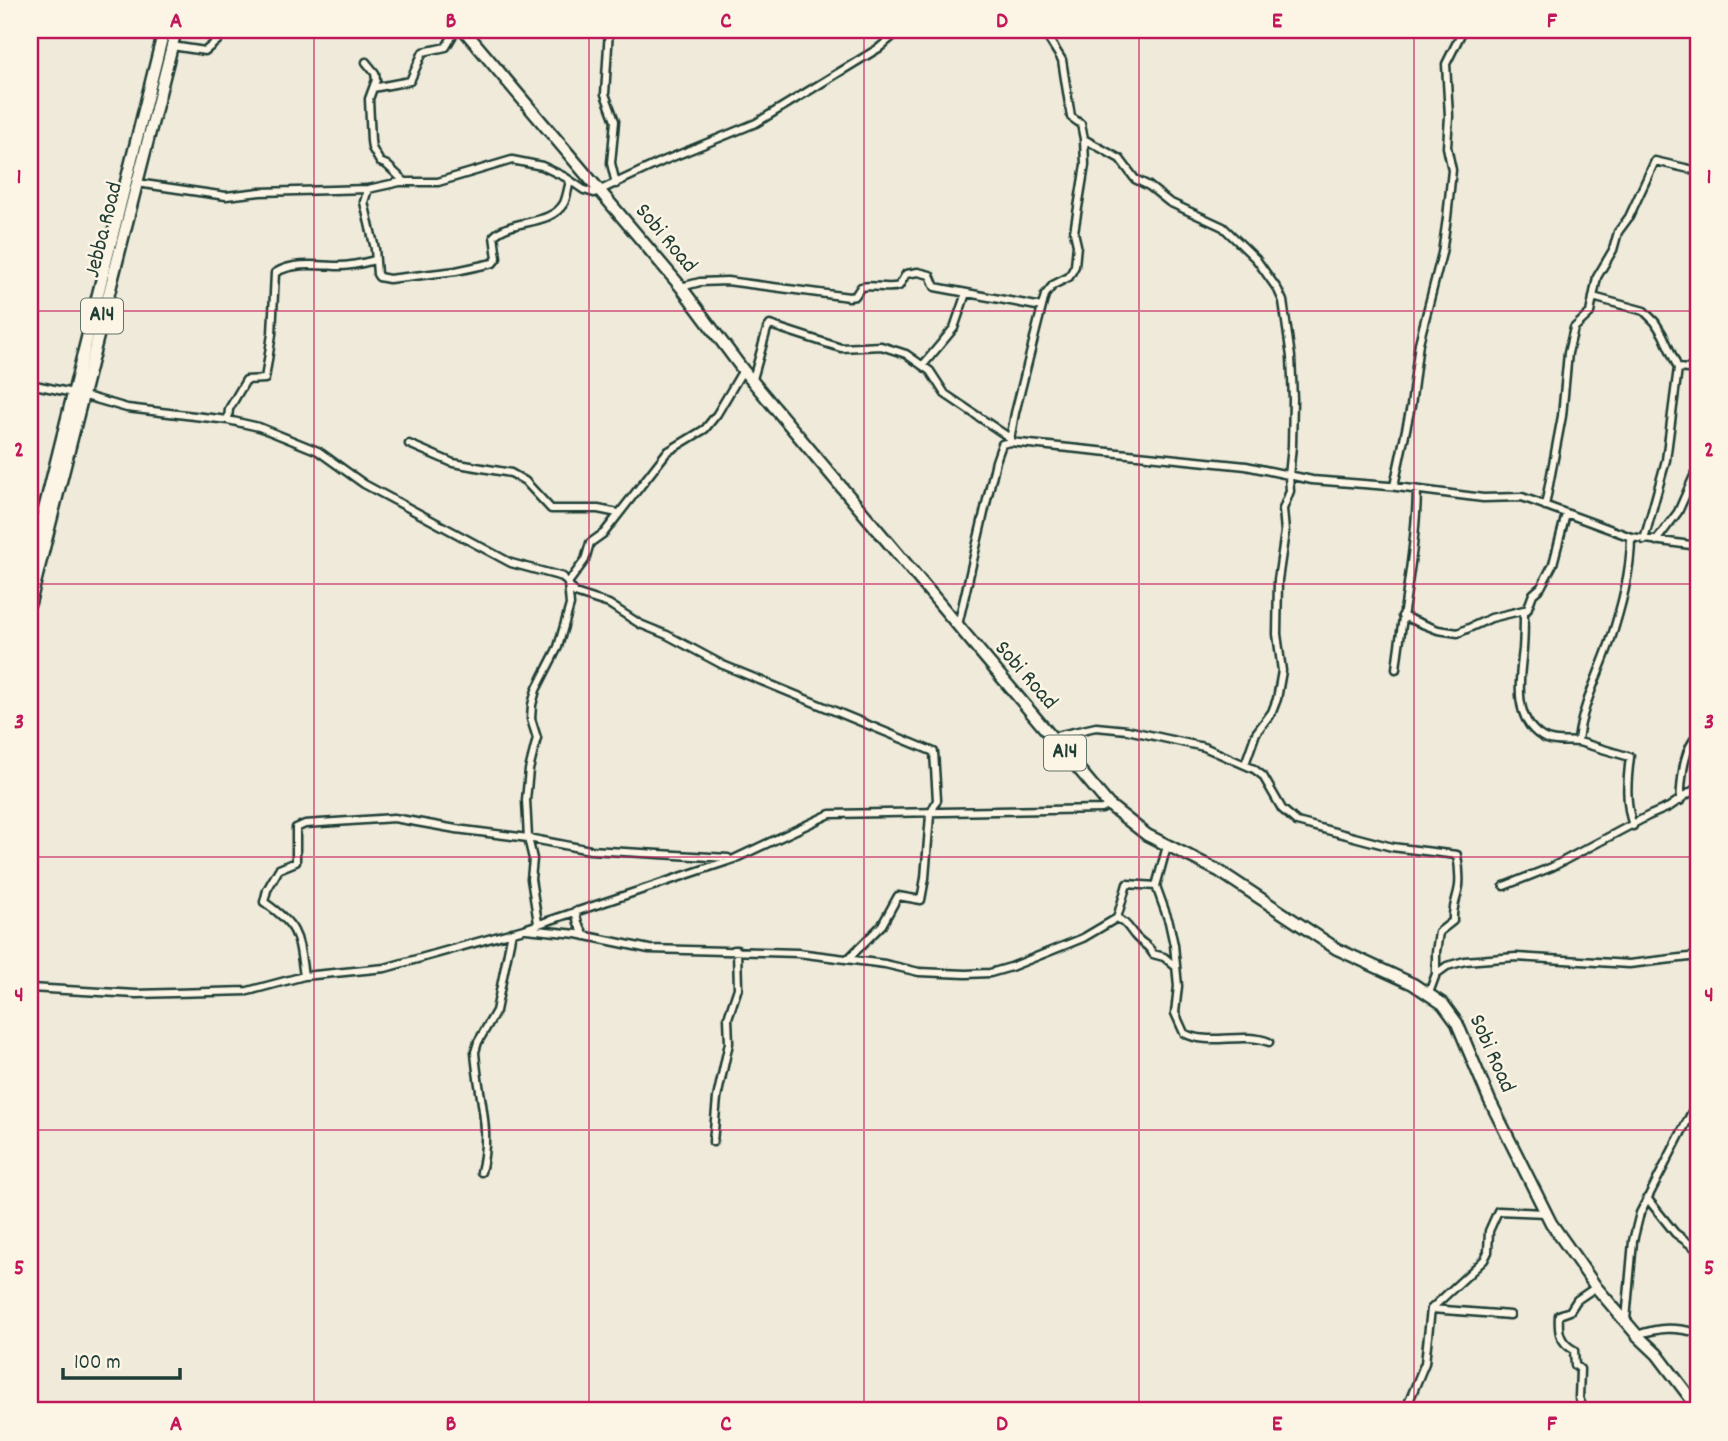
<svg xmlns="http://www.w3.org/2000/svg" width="1728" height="1441" font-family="Dekko,sans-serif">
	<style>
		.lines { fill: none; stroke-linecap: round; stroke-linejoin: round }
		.minor-casing { stroke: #1f3d34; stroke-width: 11 }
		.trunk-casing { stroke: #1f3d34; stroke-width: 15 }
		.minor { stroke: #fcf5e5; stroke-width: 6 }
		.trunk { stroke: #fcf5e5; stroke-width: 10 }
		.grid { fill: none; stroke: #c2185b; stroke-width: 2; stroke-opacity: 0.55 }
		.labels { text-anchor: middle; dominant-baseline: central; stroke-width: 5; stroke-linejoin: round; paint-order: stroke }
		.shield { fill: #fcf5e5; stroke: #617469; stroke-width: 2 }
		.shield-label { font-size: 21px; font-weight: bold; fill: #1f3d34 }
		.street-label { font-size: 23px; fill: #1f3d34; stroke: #fcf5e5 }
		.neatline { fill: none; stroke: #c2185b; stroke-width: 2.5 }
		.grid-label { font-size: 23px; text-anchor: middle; font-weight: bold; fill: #c2185b }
	</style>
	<rect width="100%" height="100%" fill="#efeada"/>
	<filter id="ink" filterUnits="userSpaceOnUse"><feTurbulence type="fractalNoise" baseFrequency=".0143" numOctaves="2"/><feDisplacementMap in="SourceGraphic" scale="14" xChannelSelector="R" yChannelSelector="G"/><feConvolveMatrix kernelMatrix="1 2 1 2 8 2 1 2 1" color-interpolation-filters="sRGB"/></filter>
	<g filter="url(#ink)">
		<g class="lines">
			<g class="minor-casing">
				<path id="minor" d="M609 30 605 94 615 121 611 163 616 184
					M1043 30 1062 60 1071 117 1081 124 1084 139 1120 159 1135 179 1149 186 1169 202 1223 227 1256 259 1278 290 1283 301 1291 357 1293 399 1292 446 1289 476 1290 491 1283 509 1285 532 1278 580 1277 634 1282 671 1277 699 1272 712 1256 733 1245 764
					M172 46 205 51 217 41 226 30
					M366 62 375 73 376 80 369 99 371 141 372 148 380 162 387 165 405 182
					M373 88 410 81 423 52 446 47 456 30
					M137 183 226 196 260 192 368 189 400 182H438L512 160 542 166 565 177 584 190 594 193 663 161 756 123 879 48 900 30
					M368 189 364 202 375 249 377 274 379 277 389 279 456 271 493 263 497 258 494 236C512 218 550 227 564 203 567 196 568 188 570 181
					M681 287 700 282 727 281 849 297 855 296 861 287C874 284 887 290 899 286L906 274 918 272 930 275 935 287 1042 307
					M1593 297 1644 311 1655 322 1663 335 1678 368 1666 460 1644 540
					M923 365 954 328 966 293
					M1678 368 1698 370
					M753 379 767 329 770 325 841 348 881 346 906 354 930 371 945 394 1010 438
					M30 384 73 393
					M82 395 127 408 228 420 259 427 318 451 364 484 511 563 563 577 575 593 609 604 640 624 667 635 723 665 934 752 937 800 930 815 925 878 921 900 898 896 882 925 848 959
					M228 420 229 409 246 380 265 379 272 334 275 273C292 262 317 265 336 266 349 267 363 263 375 260
					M1010 440 1015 413 1045 295 1053 285 1069 277 1075 266 1077 245 1074 232 1085 165 1084 139
					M409 444 453 463 511 473 525 481 551 509H598L618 513
					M1394 486 1411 406 1419 343 1442 253 1447 218 1452 170 1447 147 1449 116 1446 64 1463 30
					M1545 506 1562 416 1568 353 1574 328 1590 313 1597 277 1613 250 1618 232 1629 217 1655 161 1698 171
					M1566 514 1553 564 1541 587 1533 594 1527 610H1524C1524 623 1524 636 1523 649 1520 677 1512 717 1541 736 1551 743 1566 741 1578 742
					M1631 537C1631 572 1621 608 1610 642 1599 674 1582 706 1578 740L1579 742 1630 757C1627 781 1625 802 1633 826
					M1656 541 1678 512 1698 467
					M1402 616 1438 630 1458 633 1491 618 1524 610
					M958 625 996 461 1002 444 1010 442 1246 466 1312 480 1389 486 1483 498 1522 497 1631 537 1698 546
					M1396 669C1403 609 1416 549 1417 490
					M1051 737 1096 727 1127 730 1204 747 1254 769 1263 776 1282 809 1297 822 1392 847 1457 855C1459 866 1460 875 1459 886 1457 900 1452 906 1453 921L1439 932 1436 952V974
					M1680 801C1682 779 1682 751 1698 735
					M1156 886 1169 922 1174 945 1178 986 1175 1013 1184 1033C1209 1047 1242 1031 1269 1042
					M1504 886 1552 867 1648 816 1669 807 1698 787
					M575 911 578 923 585 936
					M1117 918C1130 925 1128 929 1137 938 1144 945 1149 945 1153 954L1164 957 1176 967
					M538 923 531 879 533 859 528 838 526 800 529 770 537 738 531 719 532 705 536 690 558 647 570 605 568 583 585 560 590 543 604 533 667 452 705 429 717 414 743 370
					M526 929 577 934 649 949 798 953 885 964 919 972 966 974 990 973 1011 967 1083 938 1117 918 1127 884 1156 886 1167 846
					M304 976C298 936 300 927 264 902L267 890 279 869 296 862V828L305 824 394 818 456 829 528 838 590 850 728 858
					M30 988 136 994 248 991 304 976 385 968 524 929 734 859 830 814 1102 809 1109 805
					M1429 993 1436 974 1447 966 1465 961 1516 957 1629 964 1698 956
					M713 1142 717 1098 729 1043 728 1018 738 988 737 950H734
					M481 1172C492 1127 478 1097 475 1052L478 1042 496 1011 512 932
					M1647 1198 1675 1233 1698 1250
					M1431 1309 1510 1315
					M1626 1320 1633 1241 1640 1213 1698 1100
					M1637 1335C1660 1327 1675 1327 1698 1333
					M1405 1411 1425 1363 1431 1309 1484 1260 1488 1252 1489 1231 1498 1211 1546 1213
					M1584 1411 1579 1398 1580 1369 1575 1365 1574 1350C1559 1342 1558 1331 1559 1315L1570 1311 1577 1300 1596 1287"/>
			</g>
			<g class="trunk-casing">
				<path id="trunk" d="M464 30 681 287 743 370 1109 805 1147 835 1219 871 1337 949 1413 984 1443 1004 1457 1023 1490 1101 1551 1223 1596 1287 1637 1335 1657 1354 1698 1408
					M30 566 164 30
					M30 603 176 30"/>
			</g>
			<use href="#minor" class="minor"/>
			<use href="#trunk" class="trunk"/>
		</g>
	</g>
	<path class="grid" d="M314 30V1411M589 30V1411M864 30V1411M1139 30V1411M1414 30V1411M30 311H1698M30 584H1698M30 857H1698M30 1130H1698"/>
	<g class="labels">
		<g class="shield">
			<rect x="81" y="298.5" width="42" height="35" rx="5"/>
			<rect x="1044" y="735.5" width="42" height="35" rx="5"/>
		</g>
		<g class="shield-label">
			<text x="102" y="316">A14</text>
			<text x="1065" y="753">A14</text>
		</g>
		<g class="street-label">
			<text transform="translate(105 230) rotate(-76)">Jebba Road</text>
			<text transform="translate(665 239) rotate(50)">Sobi Road</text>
			<text transform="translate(1025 676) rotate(49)">Sobi Road</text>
			<text transform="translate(1491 1054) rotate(66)">Sobi Road</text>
		</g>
	</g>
	<rect width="1728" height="1441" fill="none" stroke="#fcf5e5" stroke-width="77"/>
	<path d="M63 1368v10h117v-10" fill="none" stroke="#1f3d34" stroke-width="3.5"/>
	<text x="74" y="1368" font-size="21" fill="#1f3d34" stroke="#fcf5e5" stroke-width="5" paint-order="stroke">100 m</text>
	<rect x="38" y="38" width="1652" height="1364" class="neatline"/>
	<g class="grid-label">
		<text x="176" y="27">A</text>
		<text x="451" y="27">B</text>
		<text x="726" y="27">C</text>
		<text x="1002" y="27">D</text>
		<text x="1277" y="27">E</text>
		<text x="1552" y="27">F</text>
		<text x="19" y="183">1</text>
		<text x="1709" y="183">1</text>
		<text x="19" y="456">2</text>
		<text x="1709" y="456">2</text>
		<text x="19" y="728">3</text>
		<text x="1709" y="728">3</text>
		<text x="19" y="1001">4</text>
		<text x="1709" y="1001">4</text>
		<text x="19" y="1274">5</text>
		<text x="1709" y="1274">5</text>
		<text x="176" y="1430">A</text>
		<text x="451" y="1430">B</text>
		<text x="726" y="1430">C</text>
		<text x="1002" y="1430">D</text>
		<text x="1277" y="1430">E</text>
		<text x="1552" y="1430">F</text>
	</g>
</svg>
